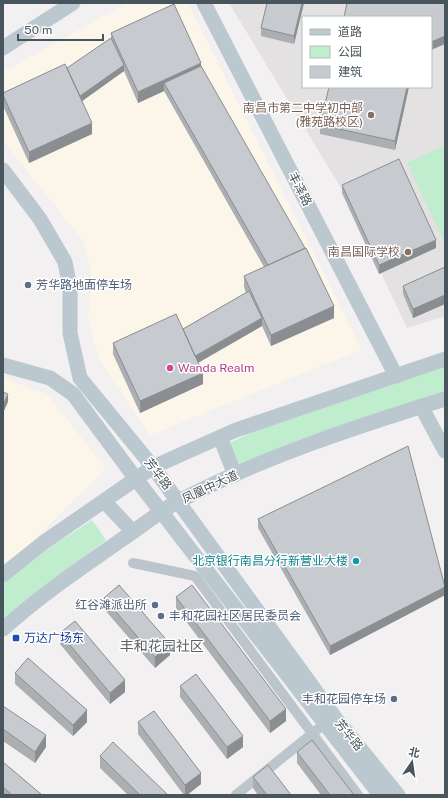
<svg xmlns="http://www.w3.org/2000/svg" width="448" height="798" font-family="'Public Sans','Noto Sans SC',sans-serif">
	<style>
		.commercial { fill: #fbf5ea }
		.education { fill: #e3e1e1; fill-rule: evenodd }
		.green { fill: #c0edce }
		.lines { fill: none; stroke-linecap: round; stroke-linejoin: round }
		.street { stroke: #bcc5cc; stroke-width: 10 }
		.secondary { stroke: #bcc8d0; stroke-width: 15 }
		.wall { fill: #abafb2 }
		.shaded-wall { fill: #8b8e91 }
		.building { fill: #c7cbcf; stroke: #8b8e91 }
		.education-dot { fill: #8d6e63; stroke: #fff; stroke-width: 1.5 }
		.service-dot { fill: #5c6f8a; stroke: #fff; stroke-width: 1.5 }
		.hotel-dot { fill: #d1479c; stroke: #fff; stroke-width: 1.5 }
		.culture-dot { fill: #0f9aa8; stroke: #fff; stroke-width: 1.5 }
		.transit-dot { fill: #1a4fb4; stroke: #fff; stroke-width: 1.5 }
		.labels { text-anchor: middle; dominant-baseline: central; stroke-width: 3; stroke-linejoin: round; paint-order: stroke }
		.education-label { font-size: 12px; fill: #785e54; stroke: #fff; text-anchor: end }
		.street-label { font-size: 12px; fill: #48555c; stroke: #fff }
		.service-label { font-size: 12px; fill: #4e5e75; stroke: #fff; text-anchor: start }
		.hotel-label { font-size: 12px; fill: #b23c85; stroke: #fff; text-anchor: start }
		.culture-label { font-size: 12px; fill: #0d838f; stroke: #fff; text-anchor: end }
		.transit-label { font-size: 12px; fill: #164399; stroke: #fff; text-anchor: start }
		.quarter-label { font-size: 14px; fill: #5c6164; stroke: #fff }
	</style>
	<rect width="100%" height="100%" fill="#f2f0f0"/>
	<path class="commercial" d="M127 3H188L362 350 150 435 113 381 100 360 93 339 88 316 90 298 91 270 84 242 3 141V72Z
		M3 378 47 394 106 469 3 570Z"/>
	<path class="education" d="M229 3H445V316L407 328 341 188ZM303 17H431V87H303Z"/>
	<path class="green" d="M445 145V244L407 163Z
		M445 366V393L246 465 238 463 230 446 231 442 288 416Z
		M92 520 106 540 17 607 3 620V584L45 551Z"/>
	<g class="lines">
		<path class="street" d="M133 563 195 576 358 795
			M236 795 318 729"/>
		<path class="secondary" d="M204 3 396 376
			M3 48 73 3
			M3 170 40 219 65 262 70 288V333L80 378 153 467 336 719 398 795
			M3 365 50 378 73 394 136 479 380 795
			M421 406 445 451
			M220 437 235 475
			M104 501 133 532
			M3 575 43 543 153 467 236 430 445 359
			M3 629C41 595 82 567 124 538 142 526 160 511 179 501 263 457 355 427 445 399"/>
	</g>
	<path class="wall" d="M267 3H304L294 44 261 36V28Z
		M111 33 201 66 334 318 271 346 262 326 198 363 203 384 140 413 113 354V343L183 329 246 293 244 287V276L264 267 164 91 138 103 124 71 82 101 92 134 29 163 3 106V93L67 68 111 38Z
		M329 87H409L395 150 320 134V125Z
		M342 185 436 248 379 274 342 193Z
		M445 267V304L413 318 403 294V286Z
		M258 519 445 595 330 655 258 528Z
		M176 597 286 721 270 733 176 608Z
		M104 598 170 655 155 668 104 609Z
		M60 633 125 692 110 704 60 644Z
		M15 673 87 722 73 736 15 684Z
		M180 686 243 747 227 759 180 697Z
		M3 706 46 747 35 763 3 741Z
		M138 722 201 784 187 795H184L138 734Z
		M297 752 354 795H321L297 763Z
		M100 756 168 795H128L100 768Z
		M3 762 42 795H3Z
		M253 777 291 795H258L253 788Z"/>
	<path class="shaded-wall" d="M302 3H304L294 44V36Z
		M445 36V44L431 50V42Z
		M201 63V74L164 83V91L138 103V92Z
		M124 65V71L78 104V98Z
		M407 87H409L395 150V141Z
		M92 123V134L29 163V152Z
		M436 240V248L379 274V265Z
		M445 295V304L413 318V309Z
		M334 306V318L271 346V335Z
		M262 318V326L194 365V357Z
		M203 373V384L140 413V401Z
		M8 394V402L3 413V405Z
		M445 587V595L330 655V646Z
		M170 644V655L155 668V657Z
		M125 680V692L110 704V693Z
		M286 709V721L270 733V721Z
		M87 710V722L73 736V725Z
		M46 735V747L35 763V752Z
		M243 736V747L227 759V747Z
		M201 773V784L187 795H185V785Z"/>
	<path class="building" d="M267 3H302L294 36 261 28Z
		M347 3H445V36L431 42V17H344Z
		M174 4 201 63 138 92 111 33Z
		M111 38 124 65 80 96 67 68Z
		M65 64 92 123 29 152 3 95V93Z
		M201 66 305 248 268 265 164 83Z
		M329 87H407L395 141 320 125Z
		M399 159 436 240 379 265 342 185Z
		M306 248 334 306 271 335 244 276Z
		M445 267V295L413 309 403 286Z
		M249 291 262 318 195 356 183 329Z
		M176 314 203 373 140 401 113 343Z
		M3 392 8 394 3 405Z
		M408 446 445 587 330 646 258 519Z
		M119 585 170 644 155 657 104 598Z
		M192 585 286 709 270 721 176 597Z
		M75 621 125 680 110 693 60 633Z
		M28 658 87 710 73 725 15 673Z
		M196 674 243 736 227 747 180 686Z
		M3 706 46 735 35 752 3 729Z
		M154 711 201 773 185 785 138 722Z
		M312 740 354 795H330L297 752Z
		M113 742 168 795H140L100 756Z
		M3 762 42 795H12L3 787Z
		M268 765 291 795H267L253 777Z"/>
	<g class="education-dot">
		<circle cx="371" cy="115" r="4"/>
		<circle cx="408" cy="252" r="4"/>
	</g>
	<g class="service-dot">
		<circle cx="28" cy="285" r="4"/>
		<circle cx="155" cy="605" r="4"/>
		<circle cx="161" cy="616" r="4"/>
		<circle cx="394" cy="699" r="4"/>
	</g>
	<circle class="hotel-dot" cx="170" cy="368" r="4"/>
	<circle class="culture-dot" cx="356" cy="561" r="4"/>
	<rect class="transit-dot" x="12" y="634" width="8" height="8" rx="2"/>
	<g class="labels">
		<g class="education-label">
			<text x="363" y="108">南昌市第二中学初中部<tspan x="363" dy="14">(雅苑路校区)</tspan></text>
			<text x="400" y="252">南昌国际学校</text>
		</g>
		<g class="street-label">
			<text transform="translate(300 189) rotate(63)">丰泽路</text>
			<text transform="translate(158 474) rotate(53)">芳华路</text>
			<text transform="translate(210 487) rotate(-25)">凤凰中大道</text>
			<text transform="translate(349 735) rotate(51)">芳华路</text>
		</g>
		<g class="service-label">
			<text x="36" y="285">芳华路地面停车场</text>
			<text x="147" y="605" text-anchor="end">红谷滩派出所</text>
			<text x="169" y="616">丰和花园社区居民委员会</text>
			<text x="386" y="699" text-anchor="end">丰和花园停车场</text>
		</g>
		<g class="hotel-label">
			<text x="178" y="368">Wanda Realm</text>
		</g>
		<g class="culture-label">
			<text x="348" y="561">北京银行南昌分行新营业大楼</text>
		</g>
		<g class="transit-label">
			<text x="24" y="638">万达广场东</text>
		</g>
		<g class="quarter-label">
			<text x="162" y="646">丰和花园社区</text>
		</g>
	</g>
	<rect width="448" height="798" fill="none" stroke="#48555c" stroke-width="8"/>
	<rect x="302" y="16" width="130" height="72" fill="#ffffff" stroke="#b6bbbe"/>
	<rect x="310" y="29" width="20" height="6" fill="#bcc8d0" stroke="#b6bbbe"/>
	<text x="338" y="36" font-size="12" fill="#48555c">道路</text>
	<rect x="310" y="46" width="20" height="12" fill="#c0edce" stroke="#b6bbbe"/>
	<text x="338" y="56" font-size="12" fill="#48555c">公园</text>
	<rect x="310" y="66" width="20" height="12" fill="#c7cbcf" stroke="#b6bbbe"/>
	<text x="338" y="76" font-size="12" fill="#48555c">建筑</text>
	<g transform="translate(412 762) rotate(13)" stroke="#ffffff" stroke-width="3" paint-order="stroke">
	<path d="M0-3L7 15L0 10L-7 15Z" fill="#48555c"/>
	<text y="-6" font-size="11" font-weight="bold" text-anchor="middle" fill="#48555c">北</text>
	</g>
	<path d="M18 34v6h85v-6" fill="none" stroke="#48555c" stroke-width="2"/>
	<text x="24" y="34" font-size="12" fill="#48555c" stroke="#ffffff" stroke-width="3" paint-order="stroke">50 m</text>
</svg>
